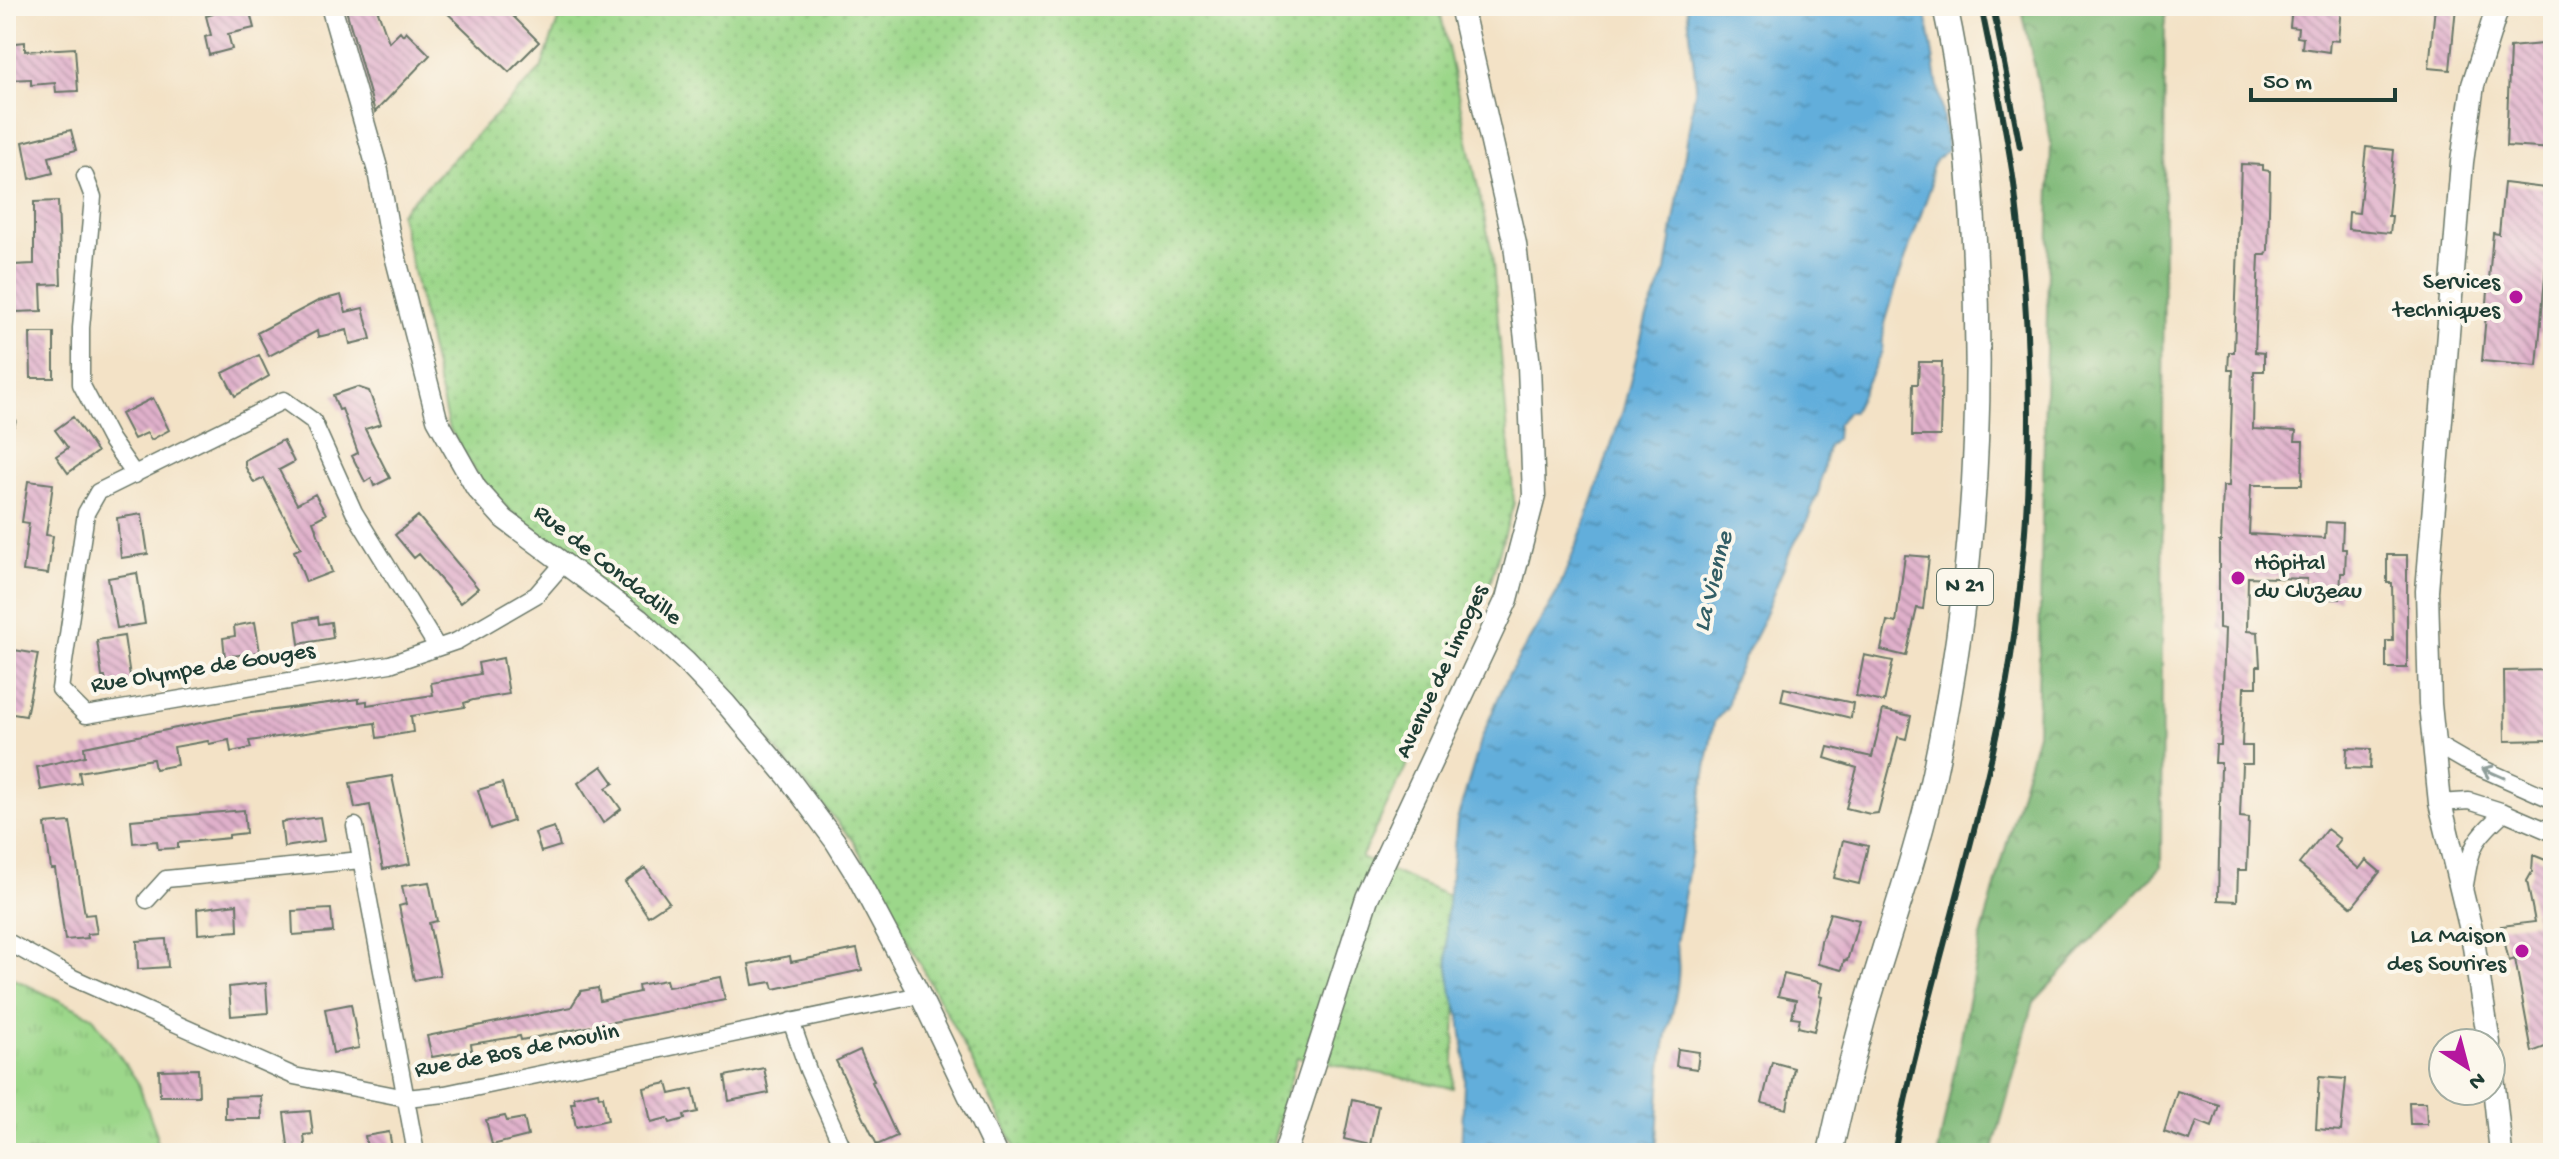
<svg xmlns="http://www.w3.org/2000/svg" width="2559" height="1159" font-family="'Gochi Hand',sans-serif">
	<style>
		.grass { fill: url(#grass-dots); stroke: #5e8a5f; stroke-width: 2 }
		.forest { fill: url(#forest-crowns); stroke: #4e7a55; stroke-width: 2 }
		.park { fill: url(#park-tufts); stroke: #5e8a5f; stroke-width: 2 }
		.water { fill: url(#water-ripples); stroke: #407688; stroke-width: 2 }
		.building { fill: url(#building-back-hatch) }
		.lines { fill: none; stroke-linecap: round; stroke-linejoin: round }
		.minor-casing { stroke: #697767; stroke-width: 19 }
		.tertiary-casing { stroke: #697767; stroke-width: 23 }
		.secondary-casing { stroke: #697767; stroke-width: 25 }
		.primary-casing { stroke: #697767; stroke-width: 27 }
		.minor { stroke: #fff; stroke-width: 16 }
		.tertiary { stroke: #fff; stroke-width: 20 }
		.secondary { stroke: #fff; stroke-width: 22 }
		.primary { stroke: #fff; stroke-width: 24 }
		.rail { stroke: #1f3d34; stroke-width: 6 }
		.oneway { stroke: #8f9e9a }
		.poi-dot { fill: #b5179e; stroke: #fbf7ec; stroke-width: 3 }
		.labels { text-anchor: middle; dominant-baseline: central; stroke-width: 8; stroke-linejoin: round; paint-order: stroke }
		.shield { fill: #fbf7ec; stroke: #61756b; stroke-width: 2 }
		.shield-label { font-size: 22px; font-weight: bold; fill: #1f3d34 }
		.poi-label { font-size: 24px; fill: #1f3d34; stroke: #fbf7ec; text-anchor: end }
		.street-label { font-size: 24px; fill: #1f3d34; stroke: #fbf7ec }
		.water-label { font-size: 26px; font-style: italic; fill: #335f66; stroke: #fbf7ec }
	</style>
	<defs>
		<pattern id="grass-dots" width="8" height="8" patternUnits="userSpaceOnUse" patternTransform="scale(2)"><rect width="8" height="8" fill="#9cd78a"/><path d="M2 2h.1M6 6h.1" fill="none" stroke="#86b978" stroke-width="1.8" stroke-linecap="round"/></pattern>
		<pattern id="forest-crowns" width="20" height="18" patternUnits="userSpaceOnUse" patternTransform="scale(2)"><rect width="20" height="18" fill="#7db876"/><path d="M2 6a3 3 0 1 1 6 0M12 15a3 3 0 1 1 6 0" fill="none" stroke="#669762"/></pattern>
		<pattern id="park-tufts" width="24" height="20" patternUnits="userSpaceOnUse" patternTransform="scale(2)"><rect width="24" height="20" fill="#9cd78a"/><path d="M3 7l-1-3M5 7V3M7 7l1-3M15 17l-1-3M17 17v-4M19 17l1-3" fill="none" stroke="#86b978"/></pattern>
		<pattern id="water-ripples" width="26" height="14" patternUnits="userSpaceOnUse" patternTransform="scale(2)"><rect width="26" height="14" fill="#62aedb"/><path d="M2 4q2-2 4 0t4 0M15 11q2-2 4 0t4 0" fill="none" stroke="#508fb2"/></pattern>
		<pattern id="building-back-hatch" width="6" height="6" patternUnits="userSpaceOnUse" patternTransform="scale(2)"><rect width="6" height="6" fill="#e0b0cb"/><path d="M-1 5l2 2M0 0l6 6M5-1l2 2" fill="none" stroke="#b590a6"/></pattern>
	</defs>
	<rect width="100%" height="100%" fill="#fbf7ec"/>
	<filter id="ink" filterUnits="userSpaceOnUse"><feTurbulence type="fractalNoise" baseFrequency=".0125" numOctaves="2"/><feDisplacementMap in="SourceGraphic" scale="16" xChannelSelector="R" yChannelSelector="G"/><feConvolveMatrix kernelMatrix="1 2 1 2 8 2 1 2 1" color-interpolation-filters="sRGB"/></filter>
	<filter id="wash" filterUnits="userSpaceOnUse"><feTurbulence type="fractalNoise" baseFrequency=".006" numOctaves="4" result="noise"/><feDisplacementMap in="SourceGraphic" scale="32" xChannelSelector="R" yChannelSelector="G"/><feGaussianBlur stdDeviation="1.8" result="paint"/><feColorMatrix in="noise" values="0 0 0 0 0 0 0 0 0 0 0 0 0 0 0 0 0 1.4 0 .05"/><feComposite in="paint" operator="in"/></filter>
	<g filter="url(#wash)">
		<rect width="100%" height="100%" fill="#f3e2c6"/>
		<path class="grass" d="M563 6H1439L1492 253 1514 503 1480 616 1361 858 1460 901 1453 1088 1297 1057 1270 1153H1018L963 1044 854 842 727 691 508 509 477 475 448 426 400 213 541 69Z"/>
		<path class="forest" d="M2021 6H2165L2161 867 2034 1002 1992 1153H1938L1980 941 2037 733 2051 142Z"/>
		<path class="park" d="M6 975 92 1016 137 1081 157 1135 156 1153H6Z"/>
		<path class="water" d="M1687 6H1925L1948 150C1934 159 1928 168 1931 186L1899 277 1884 327 1882 351 1853 412H1847L1837 425 1836 439 1828 446 1819 490 1805 527 1792 547 1759 629 1733 680 1727 707 1714 722 1676 943C1683 976 1674 1003 1667 1035 1659 1073 1659 1115 1656 1153H1461L1465 1061 1460 1017 1452 993 1448 967 1446 920 1457 820 1482 737 1499 696 1509 674 1558 591 1586 520 1623 410 1646 319 1666 271 1696 85Z"/>
		<g id="blocks">
			<path class="building" d="M210 6H229L230 10 238 8 239 11 249 9 254 28 228 34 232 49 209 55 205 37 211 35 206 16 213 14Z
				M345 6H376L389 42 400 31 403 35 406 31 430 55 375 112Z
				M440 6H503L539 42 509 72Z
				M2292 6H2341L2338 41 2330 40 2329 52 2302 48 2303 38 2297 37 2298 28 2290 27Z
				M2435 6H2456L2450 70 2429 68Z
				M25 42V51L75 48 78 91 56 92 55 83 31 85V79L6 80V44Z
				M2553 43V149L2506 146 2510 47Z
				M71 130 76 150 49 157 53 173 30 179 23 142Z
				M2366 147 2394 150 2388 216H2392L2390 233 2348 229 2349 212 2359 213Z
				M2241 164 2263 165V170L2270 171 2268 250 2266 255H2259L2255 352 2264 353V371H2254L2253 429 2296 431 2295 441H2303L2302 485H2251L2249 534 2325 538 2326 522 2343 523 2342 549H2346L2345 573H2341L2340 599 2306 598 2307 579 2248 577 2247 631 2258 632 2260 666H2257V687H2244L2242 746H2252V764H2242L2240 817 2249 818 2247 870H2238L2237 901 2218 900 2221 763H2215L2216 745H2221L2225 629 2219 628V542H2221L2223 486H2229L2233 370H2228L2229 352H2234Z
				M2504 183 2553 189 2537 366 2482 361 2493 233 2499 234Z
				M58 201 61 284 41 285 42 311 15 312 13 265 34 264V202Z
				M341 295 346 312 363 308 371 339 350 344 347 330 318 337 317 331 269 356 257 333 318 301Z
				M30 333H54V378H31Z
				M259 355 269 376 235 396 223 373Z
				M1919 362H1942L1940 436H1912L1913 384H1918Z
				M357 387 369 391 381 424 365 429 390 478 374 486 371 478 365 482 352 456 358 453 342 409 339 410 333 395Z
				M153 398 169 430 151 440 147 433 134 439 121 414Z
				M73 417 97 452 68 473 56 456 68 448 55 430Z
				M283 440 294 462 279 470 297 504 315 494 326 514 313 521 332 572 306 582 294 551 301 548 264 478 254 483 245 466V460Z
				M28 481 53 484 46 535 53 536 48 574 23 571 29 523 22 522Z
				M142 514 148 554 121 558 117 518Z
				M418 516 478 588 460 603 419 554 414 558 395 535Z
				M1905 555 1929 557 1923 609 1917 608 1906 656 1881 650 1887 621 1896 623Z
				M2387 555H2407V668H2386V641H2393L2392 583H2387Z
				M137 573 145 624 117 628 108 578Z
				M318 617 319 624 331 622 333 638 299 644 296 621Z
				M255 622 260 652 225 657 223 638 235 636 234 626Z
				M124 636 131 683 107 687 105 677H102L97 640Z
				M14 650 38 654 26 716 6 713V662L12 663Z
				M1864 655 1893 661 1884 702 1856 696Z
				M503 658 509 694 473 700 464 703 465 707 411 716 413 732 377 738 375 723 249 741 251 748 231 752 229 740 209 744 208 741 174 747 177 765 155 769 153 759 79 772 81 783 41 790 37 767 85 756 84 747 244 714 359 699V702L367 701V705L433 695 431 683 480 674 478 663Z
				M2552 670 2553 740 2505 741 2504 671Z
				M1784 688 1853 703 1851 718 1781 701Z
				M1883 710 1911 716 1906 739 1898 737 1878 813 1870 814 1846 808 1857 768 1825 758 1828 747 1872 757Z
				M2347 748 2371 749 2370 769 2346 768Z
				M602 766 614 783 606 788 621 809 603 823 578 783Z
				M392 776 410 864 383 869 370 805 355 808 350 783Z
				M502 783 513 821 490 829 478 790Z
				M244 810 246 833 229 835V838L178 843V848L158 849 157 841 133 843 131 820Z
				M320 817 324 841 284 847 281 822Z
				M70 822 85 915 94 914 97 933 87 934 88 938 65 940 55 869H51L45 824Z
				M554 827 560 846 541 852 535 833Z
				M2327 829 2340 839 2334 847 2359 869 2366 860 2380 872 2352 907 2299 864Z
				M1843 840 1868 846 1859 884 1834 878Z
				M2533 855 2553 863V1044L2532 1052 2515 959 2509 961 2501 926 2535 922 2527 881 2532 872Z
				M645 868 669 902 648 916 625 882Z
				M429 882 437 921 429 923 440 975 414 980 399 906 406 904 402 886Z
				M237 904 238 931 198 934 197 909Z
				M331 909 333 932 293 935 292 911Z
				M1830 913 1859 920 1847 961 1844 960 1842 970 1818 964 1821 941Z
				M166 939 168 967 138 969 137 941Z
				M857 949 862 970 774 989 772 982 753 985 749 964 790 956 791 962Z
				M1784 974 1822 983 1819 996 1822 997 1814 1031 1798 1027 1800 1018 1792 1017 1796 1000 1778 996Z
				M720 977 725 1000 521 1040 520 1036 471 1044 472 1050 432 1057 427 1036 571 1007 581 991 598 988 600 1001 639 992 638 985 666 980 668 987Z
				M266 983 268 1013 231 1016 229 987Z
				M351 1004 359 1048 333 1053 325 1009Z
				M1678 1049 1699 1052 1697 1069 1676 1066Z
				M860 1050 874 1081 872 1082 897 1136 877 1145 836 1061Z
				M1772 1062 1794 1068 1787 1109 1762 1103Z
				M764 1068 769 1093 729 1101 725 1076Z
				M198 1069 199 1096H160L159 1070Z
				M2319 1077 2346 1079 2341 1131 2316 1129Z
				M667 1083 670 1094 693 1089 698 1112 684 1115 685 1119 670 1123 668 1118 651 1122 644 1088Z
				M2177 1091 2219 1105 2212 1127 2197 1121 2190 1141 2164 1132Z
				M598 1092 599 1097 603 1096 608 1120 576 1127 571 1103H575L574 1097Z
				M261 1096 262 1119H225V1097Z
				M1352 1100 1378 1106 1370 1145 1344 1139Z
				M2409 1102H2426L2427 1124H2410Z
				M310 1111 313 1134 304 1135 306 1153H289L284 1113Z
				M505 1116 507 1121 524 1118 528 1136 492 1145 486 1120Z
				M389 1132 393 1153H368L365 1136Z"/>
		</g>
	</g>
	<g filter="url(#ink)">
		<use href="#blocks" fill-opacity="0" stroke="#697767" stroke-width="2"/>
		<g class="lines">
			<g class="minor-casing">
				<path id="minor" d="M85 176 93 197 81 328V384L110 439 135 475
					M6 421H7
					M437 647 354 512 313 421 284 400 98 492 86 513 60 689 86 715 390 664 457 641 536 595 563 564
					M2434 743 2465 761 2553 800
					M2440 803 2469 801 2504 812 2553 833
					M355 826 416 1153
					M2464 890C2472 846 2470 843 2504 812
					M147 900 166 879 361 860
					M6 941 73 978 294 1076 406 1098 445 1094 920 995
					M791 1021 808 1070 845 1153"/>
			</g>
			<g class="tertiary-casing">
				<path id="tertiary" d="M331 6 378 171 389 232 437 419 476 488 504 519 639 619 686 662 726 704 787 776 835 841 858 878 920 995 996 1153"/>
			</g>
			<g class="secondary-casing">
				<path id="secondary" d="M2489 1043 2472 934 2440 803 2430 704 2427 591 2462 162 2473 85 2498 6
					M2491 1058 2501 1153
					M1285 1153 1367 898 1507 599 1534 496 1529 366 1515 244 1461 6"/>
			</g>
			<g class="primary-casing">
				<path id="primary" d="M1830 1153C1840 1106 1852 1059 1865 1012 1886 939 1913 867 1930 792 1971 610 1985 425 1974 240 1970 161 1962 83 1945 6"/>
			</g>
			<use href="#minor" class="minor"/>
			<use href="#tertiary" class="tertiary"/>
			<use href="#secondary" class="secondary"/>
			<use href="#primary" class="primary"/>
			<path class="rail" d="M1993 6 2020 147
				M1894 1153C1923 1005 1971 861 2001 713 2035 540 2036 359 2014 184 2006 124 1993 65 1981 6"/>
		</g>
		<defs><path id="oneway-shaft" d="M-6 0H5M1.5-3L5.5 0L1.5 3" fill="none" stroke-width="1.6" stroke-linecap="round" stroke-linejoin="round" transform="scale(2)"/></defs>
		<use class="oneway" href="#oneway-shaft" transform="translate(2493 773) rotate(-156)"/>
	</g>
	<g class="poi-dot">
		<circle cx="2516" cy="297" r="8"/>
		<circle cx="2238" cy="578" r="8"/>
		<circle cx="2522" cy="951" r="8"/>
	</g>
	<g class="labels">
		<rect class="shield" x="1937" y="569" width="56" height="36" rx="6"/>
		<g class="shield-label">
			<text x="1965" y="587">N 21</text>
		</g>
		<g class="poi-label">
			<text x="2500" y="283">Services<tspan x="2500" dy="28">techniques</tspan></text>
			<text x="2254" y="564" text-anchor="start">Hôpital<tspan x="2254" dy="28">du Cluzeau</tspan></text>
			<text x="2506" y="937">La Maison<tspan x="2506" dy="28">des Sourires</tspan></text>
		</g>
		<g class="street-label">
			<text transform="translate(607 566) rotate(38)">Rue de Condadille</text>
			<text transform="translate(203 669) rotate(-9)">Rue Olympe de Gouges</text>
			<text transform="translate(1443 672) rotate(-65)">Avenue de Limoges</text>
			<text transform="translate(517 1052) rotate(-11)">Rue de Bos de Moulin</text>
		</g>
		<g class="water-label">
			<text transform="translate(1715 582) rotate(-76)">La Vienne</text>
		</g>
	</g>
	<rect width="2559" height="1159" fill="none" stroke="#fbf7ec" stroke-width="32"/>
	<g transform="translate(2467 1067) rotate(144)"><circle r="38" fill="#fbf7ec" stroke="#a3ada2" stroke-width="2"/>
	<path d="M0-6L14 30L0 20L-14 30Z" fill="#b5179e"/>
	<text y="-12" font-size="22" font-weight="bold" text-anchor="middle" fill="#1f3d34">N</text>
	</g>
	<path d="M2251 88v12h144v-12" fill="none" stroke="#1f3d34" stroke-width="4"/>
	<text x="2263" y="88" font-size="24" fill="#1f3d34" stroke="#fbf7ec" stroke-width="6" paint-order="stroke">50 m</text>
</svg>
